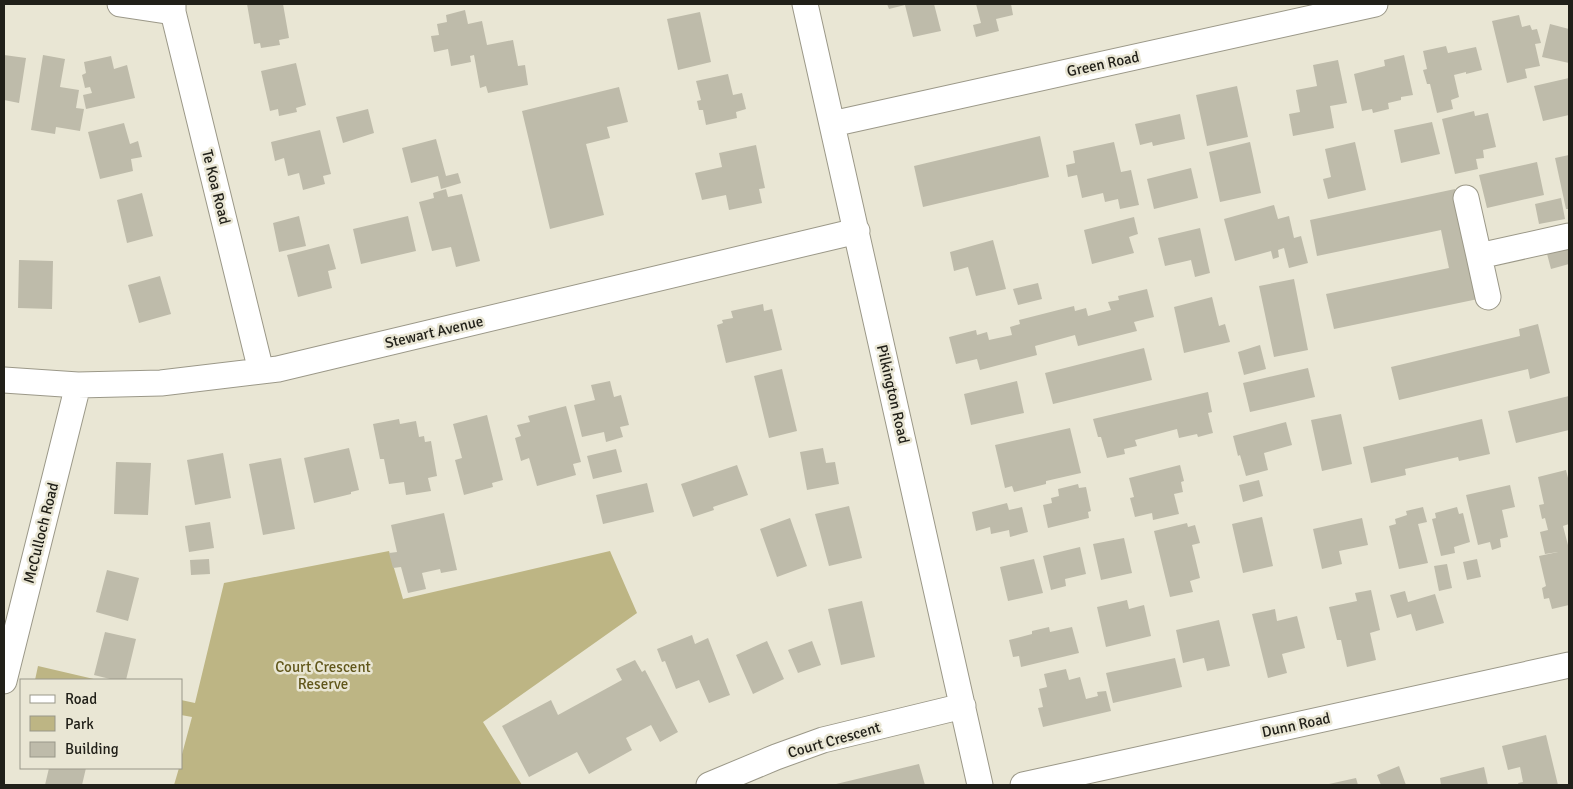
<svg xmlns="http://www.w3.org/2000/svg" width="1573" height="789" font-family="Signika,sans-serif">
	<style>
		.green { fill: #bdb584 }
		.building { fill: #bebbaa }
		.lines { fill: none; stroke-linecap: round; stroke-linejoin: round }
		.minor-casing { stroke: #9b9888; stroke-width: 27 }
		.minor { stroke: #fff; stroke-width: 25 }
		.labels { text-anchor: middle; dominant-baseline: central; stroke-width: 5; stroke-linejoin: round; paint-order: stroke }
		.street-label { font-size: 15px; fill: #212019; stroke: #e9e6d4 }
		.park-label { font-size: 15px; fill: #61571b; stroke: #e9e6d4 }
	</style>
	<rect width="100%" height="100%" fill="#e9e6d4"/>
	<path class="green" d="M389 551 403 599 610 551 637 613 483 722 522 785H174L179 768H181V758L192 717 181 715V700L195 703 224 583Z
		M38 666 98 680H35Z"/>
	<path class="building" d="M247 4H283L289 38 279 40 280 45 261 48 260 43 254 44Z
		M887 4H934L941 31 913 37 905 5 889 9Z
		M976 4H1011L1013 15 996 19 999 31 976 37 973 25 981 23Z
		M465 10 468 24 482 21 487 45 513 40 518 66 525 65 528 85 488 93 486 86 480 88 474 55 470 56 471 62 451 66 448 49 434 52 431 36 439 35 437 24 447 22 446 15Z
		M700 12 711 62 678 70 667 19Z
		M1519 15 1522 27 1530 25 1532 30 1537 29 1541 43 1535 44 1540 66 1525 69 1527 78 1507 83 1492 21Z
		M1550 24 1569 29V63L1542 57Z
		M1446 46 1448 53 1476 47 1482 70 1466 74V72L1454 75 1459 97 1451 100 1453 109 1437 113 1430 84H1427L1423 70 1427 69 1423 51Z
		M4 55 26 58 19 103 4 100Z
		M43 55 65 59 60 87 79 90 76 108 84 109 80 131 56 127 55 134 31 130Z
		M1404 55 1413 95 1401 97V100L1388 103 1389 109 1373 113 1372 109 1362 111 1354 74 1385 66 1384 60Z
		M111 56 114 69 127 65 135 98 86 109 83 95 92 93 90 87 85 88 82 75 86 73 84 62Z
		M1338 60 1347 103 1330 106 1334 128 1293 136 1289 114 1300 112 1296 90 1317 86 1313 65Z
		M296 63 306 105 296 108 297 112 279 116 278 109 270 111 261 71Z
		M728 74 733 95 742 93 746 109 736 112 737 118 706 125 703 110H699L697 101 701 100 696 81Z
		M1569 78V115L1543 121 1534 86Z
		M1237 86 1248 137 1207 146 1196 95Z
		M619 87 628 122 607 127 610 138 586 144 604 215 550 229 522 111Z
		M368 109 374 133 343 143 336 117Z
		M1474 111 1475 116 1488 113 1496 147 1483 150 1484 158 1476 159 1478 169 1455 174 1442 119Z
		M1180 114 1185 139 1153 146 1152 142 1140 145 1135 124Z
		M1432 122 1440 154 1401 163 1394 130Z
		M124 123 130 144 138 141 142 157 131 159 133 171 100 179 88 132Z
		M320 130 331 174 323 176 325 184 303 190 299 173 288 176 284 158 275 161 271 142Z
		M1040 136 1049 177 923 207 914 166Z
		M436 139 446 176 458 173 461 183 441 189 438 176 411 183 402 148Z
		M1114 142 1121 172 1131 170 1139 205 1120 209 1118 199 1105 202 1103 193 1082 198 1077 175 1068 177 1066 165 1075 163 1073 151Z
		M1250 142 1261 193 1220 202 1209 152Z
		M1355 142 1366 190 1328 199 1323 179 1331 177 1325 149Z
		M756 145 765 188 759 189 762 203 729 210 726 195 702 200 695 173 722 167 719 153Z
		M1569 155V209H1566L1555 158Z
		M1537 162 1544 195 1487 208 1479 175Z
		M1191 168 1198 198 1154 209 1147 179Z
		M446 189 448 197 462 194 480 261 456 267 451 247 432 251 419 202 434 198 433 193Z
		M1455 189 1478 299 1334 329 1326 294 1449 268 1441 230 1317 256 1310 220Z
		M142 193 153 236 127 243 117 200Z
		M1561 198 1565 219 1539 224 1535 204Z
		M1274 205 1278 219 1289 216 1294 238 1301 236 1308 263 1289 268 1284 248 1278 250 1279 257 1273 259 1271 251 1235 261 1224 219Z
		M299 216 306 246 279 252 273 223Z
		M408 216 416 251 361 264 353 229Z
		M1134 217 1138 234 1129 237 1134 253 1092 264 1084 230Z
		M1200 228 1210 273 1195 277 1191 260 1165 266 1158 238Z
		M993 240 1006 289 976 296 968 267 954 271 950 252Z
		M329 244 336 269 328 271 332 288 298 297 287 255Z
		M1569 244V264L1551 269 1546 250Z
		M19 260 53 261 52 309 18 308Z
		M160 276 171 314 139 323 128 285Z
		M1294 279 1308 350 1274 357 1259 286Z
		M1038 283 1042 299 1018 305 1013 289Z
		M1147 289 1154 317 1134 322 1137 331 1078 346 1075 335 1035 346 1037 355 980 370 977 359 956 364 949 337 976 330 977 335 987 332 989 340 1012 335 1010 327 1020 324 1019 320 1074 306 1075 311 1086 308 1088 316 1111 310 1108 302 1119 300 1118 296Z
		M1212 297 1219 326 1225 324 1230 342 1184 353 1174 307Z
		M763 304 764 311 772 309 782 350 726 363 717 325 723 323 722 320 733 318 731 311Z
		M1538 324 1550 373 1530 379 1528 369 1399 400 1391 367 1520 336 1519 329Z
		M1260 345 1266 369 1244 375 1238 352Z
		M1144 348 1152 380 1053 404 1045 373Z
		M1308 368 1315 397 1250 412 1243 383Z
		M782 369 797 431 769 438 754 376Z
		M610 381 614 397 621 395 629 425 620 427 623 437 606 442 604 432 582 437 574 405 595 400 591 385Z
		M1017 381 1024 413 971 425 964 394Z
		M1208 392 1212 412 1208 413 1213 433 1198 437 1197 434 1179 438 1177 429 1135 440 1137 446 1124 449 1125 454 1107 458 1101 437H1098L1093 419Z
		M1569 396V430L1516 443 1508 411Z
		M566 406 581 462 573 464 576 475 537 486 529 458 521 461 515 438 521 436 517 425 530 422 528 416Z
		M1341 414 1352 464 1322 471 1311 420Z
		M487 415 503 480 492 483 493 487 464 495 455 460 462 458 453 424Z
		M399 419 400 424 416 421 419 437 424 436 425 442 431 441 437 476 428 478 431 491 406 495 404 482 389 484 384 459H380L373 424Z
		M1482 419 1490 454 1459 461 1458 457 1405 469 1406 475 1371 483 1363 447Z
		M1286 422 1292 445 1264 453 1268 470 1246 476 1240 455 1238 456 1233 436Z
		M1070 428 1081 473 1046 481V484L1014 492 1012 486 1005 488 995 445Z
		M349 448 359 490 351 492V494L314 503 304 458Z
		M823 448 826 463 835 462 839 484 807 490 800 452Z
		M616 449 622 472 593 479 587 456Z
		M223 453 231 498 195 505 187 460Z
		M281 458 295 529 263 535 249 464Z
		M116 462 151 463 148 515 114 514Z
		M737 465 748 495 713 507 714 510 693 517 681 484Z
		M1180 465 1184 481 1181 482 1183 492 1174 494 1179 514 1153 520 1152 513 1135 517 1130 498 1134 497 1129 478Z
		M1566 470 1569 482V524L1563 526 1569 549V605L1552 609 1549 598 1544 599 1542 588 1546 586 1539 556 1558 552 1545 554 1540 532 1548 530 1545 518 1542 519 1539 505 1544 504 1538 477Z
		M1259 480 1263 496 1243 502 1239 485Z
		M647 483 654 512 603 524 596 495Z
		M1078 484 1079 488 1086 487 1091 511 1088 512 1089 518 1048 528 1043 505 1052 503 1051 498 1059 496 1058 489Z
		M1510 485 1515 507 1502 510 1508 537 1500 539 1501 547 1492 550 1490 542 1478 545 1466 495Z
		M1007 503 1009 510 1022 507 1028 532 1010 537 1009 530 991 534 990 527 976 531 972 512Z
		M849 506 862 558 829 566 815 514Z
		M1423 507 1427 522 1418 524 1428 563 1399 569 1389 526 1396 524 1395 519 1407 515 1406 511Z
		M1457 507 1459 514 1463 513 1470 542 1454 547 1455 553 1441 556 1432 519 1436 518 1435 513Z
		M444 513 457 570 441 573 440 569 422 573 426 589 408 593 401 567 393 568 389 553 397 552 391 525Z
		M1262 517 1273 566 1243 573 1232 524Z
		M790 518 807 566 777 577 760 529Z
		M1362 518 1368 545 1339 551 1342 564 1322 569 1313 529Z
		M210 522 214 548 189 552 185 526Z
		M1187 523 1188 527 1195 525 1200 543 1192 545 1200 578 1190 581 1193 592 1170 597 1154 531Z
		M1124 538 1132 573 1101 580 1093 544Z
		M1080 547 1086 574 1065 579 1066 586 1051 590 1043 556Z
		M209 559 210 574 191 575 190 560Z
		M1034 559 1043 593 1008 601 1000 567Z
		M1477 559 1481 577 1467 580 1463 562Z
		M1447 564 1452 588 1439 591 1434 566Z
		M107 570 139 578 128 621 96 612Z
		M1371 590 1380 630 1370 633 1376 660 1347 667 1341 640H1337L1329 607 1357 601 1355 593Z
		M1405 591 1408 602 1435 594 1444 623 1416 631 1411 614 1397 618 1390 595Z
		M1127 600 1129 609 1144 605 1151 636 1106 647 1097 607Z
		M862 601 875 657 841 665 828 609Z
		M1275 609 1277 621 1297 616 1305 648 1282 654 1287 673 1268 678 1252 614Z
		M1219 620 1230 666 1207 671 1204 658 1183 663 1176 630Z
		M1049 627 1050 632 1072 627 1079 653 1021 667 1019 656 1013 657 1009 640 1032 634V631Z
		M105 632 136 639 126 680H114L94 675Z
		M692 635 695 644 708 638 730 695 709 703 699 680 676 689 665 661 662 662 657 649Z
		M767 641 784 679 753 694 736 655Z
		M812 641 821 665 798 673 788 650Z
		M1175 658 1182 687 1113 703 1106 673Z
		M635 660 642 672 645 670 678 732 660 742 651 725 626 738 632 750 589 774 577 752 529 777 502 726 551 700 558 715 622 680 616 669Z
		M1066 669 1069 680 1080 677 1086 699 1098 696 1097 692 1106 691 1111 711 1043 727 1038 708 1043 707 1039 689 1047 687 1044 674Z
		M1546 735 1558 785H1519L1518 783 1523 782 1520 767 1508 770 1502 746Z
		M919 764 925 785H832Z
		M1399 766 1406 785H1381L1377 775Z
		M1484 767 1488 785H1441L1440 778Z
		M49 768H86L82 785H45Z
		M1356 778 1358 785H1329V784Z"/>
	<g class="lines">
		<g class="minor-casing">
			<path id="minor" d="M120 4 173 12
				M173 4V12L261 371
				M805 4 980 785
				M832 124 1375 4
				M1466 198 1479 256
				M1488 297 1479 256 1569 236
				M4 380 78 385 161 383 278 369 857 231
				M4 681 78 385
				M709 785 776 757 823 740 963 706
				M1023 785 1569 665"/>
		</g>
		<use href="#minor" class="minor"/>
	</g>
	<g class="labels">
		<g class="street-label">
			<text transform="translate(1103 64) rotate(-12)">Green Road</text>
			<text transform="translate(216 187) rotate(76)">Te Koa Road</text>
			<text transform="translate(434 332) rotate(-13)">Stewart Avenue</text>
			<text transform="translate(893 394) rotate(77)">Pilkington Road</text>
			<text transform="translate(41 533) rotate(-76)">McCulloch Road</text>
			<text transform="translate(1296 725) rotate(-12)">Dunn Road</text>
			<text transform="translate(834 740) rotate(-16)">Court Crescent</text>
		</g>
		<g class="park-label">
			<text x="323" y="667">Court Crescent<tspan x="323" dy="17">Reserve</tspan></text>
		</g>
	</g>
	<rect width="1573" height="789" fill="none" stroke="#212019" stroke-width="10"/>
	<rect x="20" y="679" width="162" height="90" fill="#e9e6d4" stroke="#999789"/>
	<rect x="30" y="695" width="25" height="8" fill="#ffffff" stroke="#999789"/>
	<text x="65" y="704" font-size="15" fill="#212019">Road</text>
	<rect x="30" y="716" width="25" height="15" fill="#bdb584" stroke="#999789"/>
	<text x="65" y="729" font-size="15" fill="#212019">Park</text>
	<rect x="30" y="742" width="25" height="15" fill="#bebbaa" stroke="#999789"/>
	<text x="65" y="754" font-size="15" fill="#212019">Building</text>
</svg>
